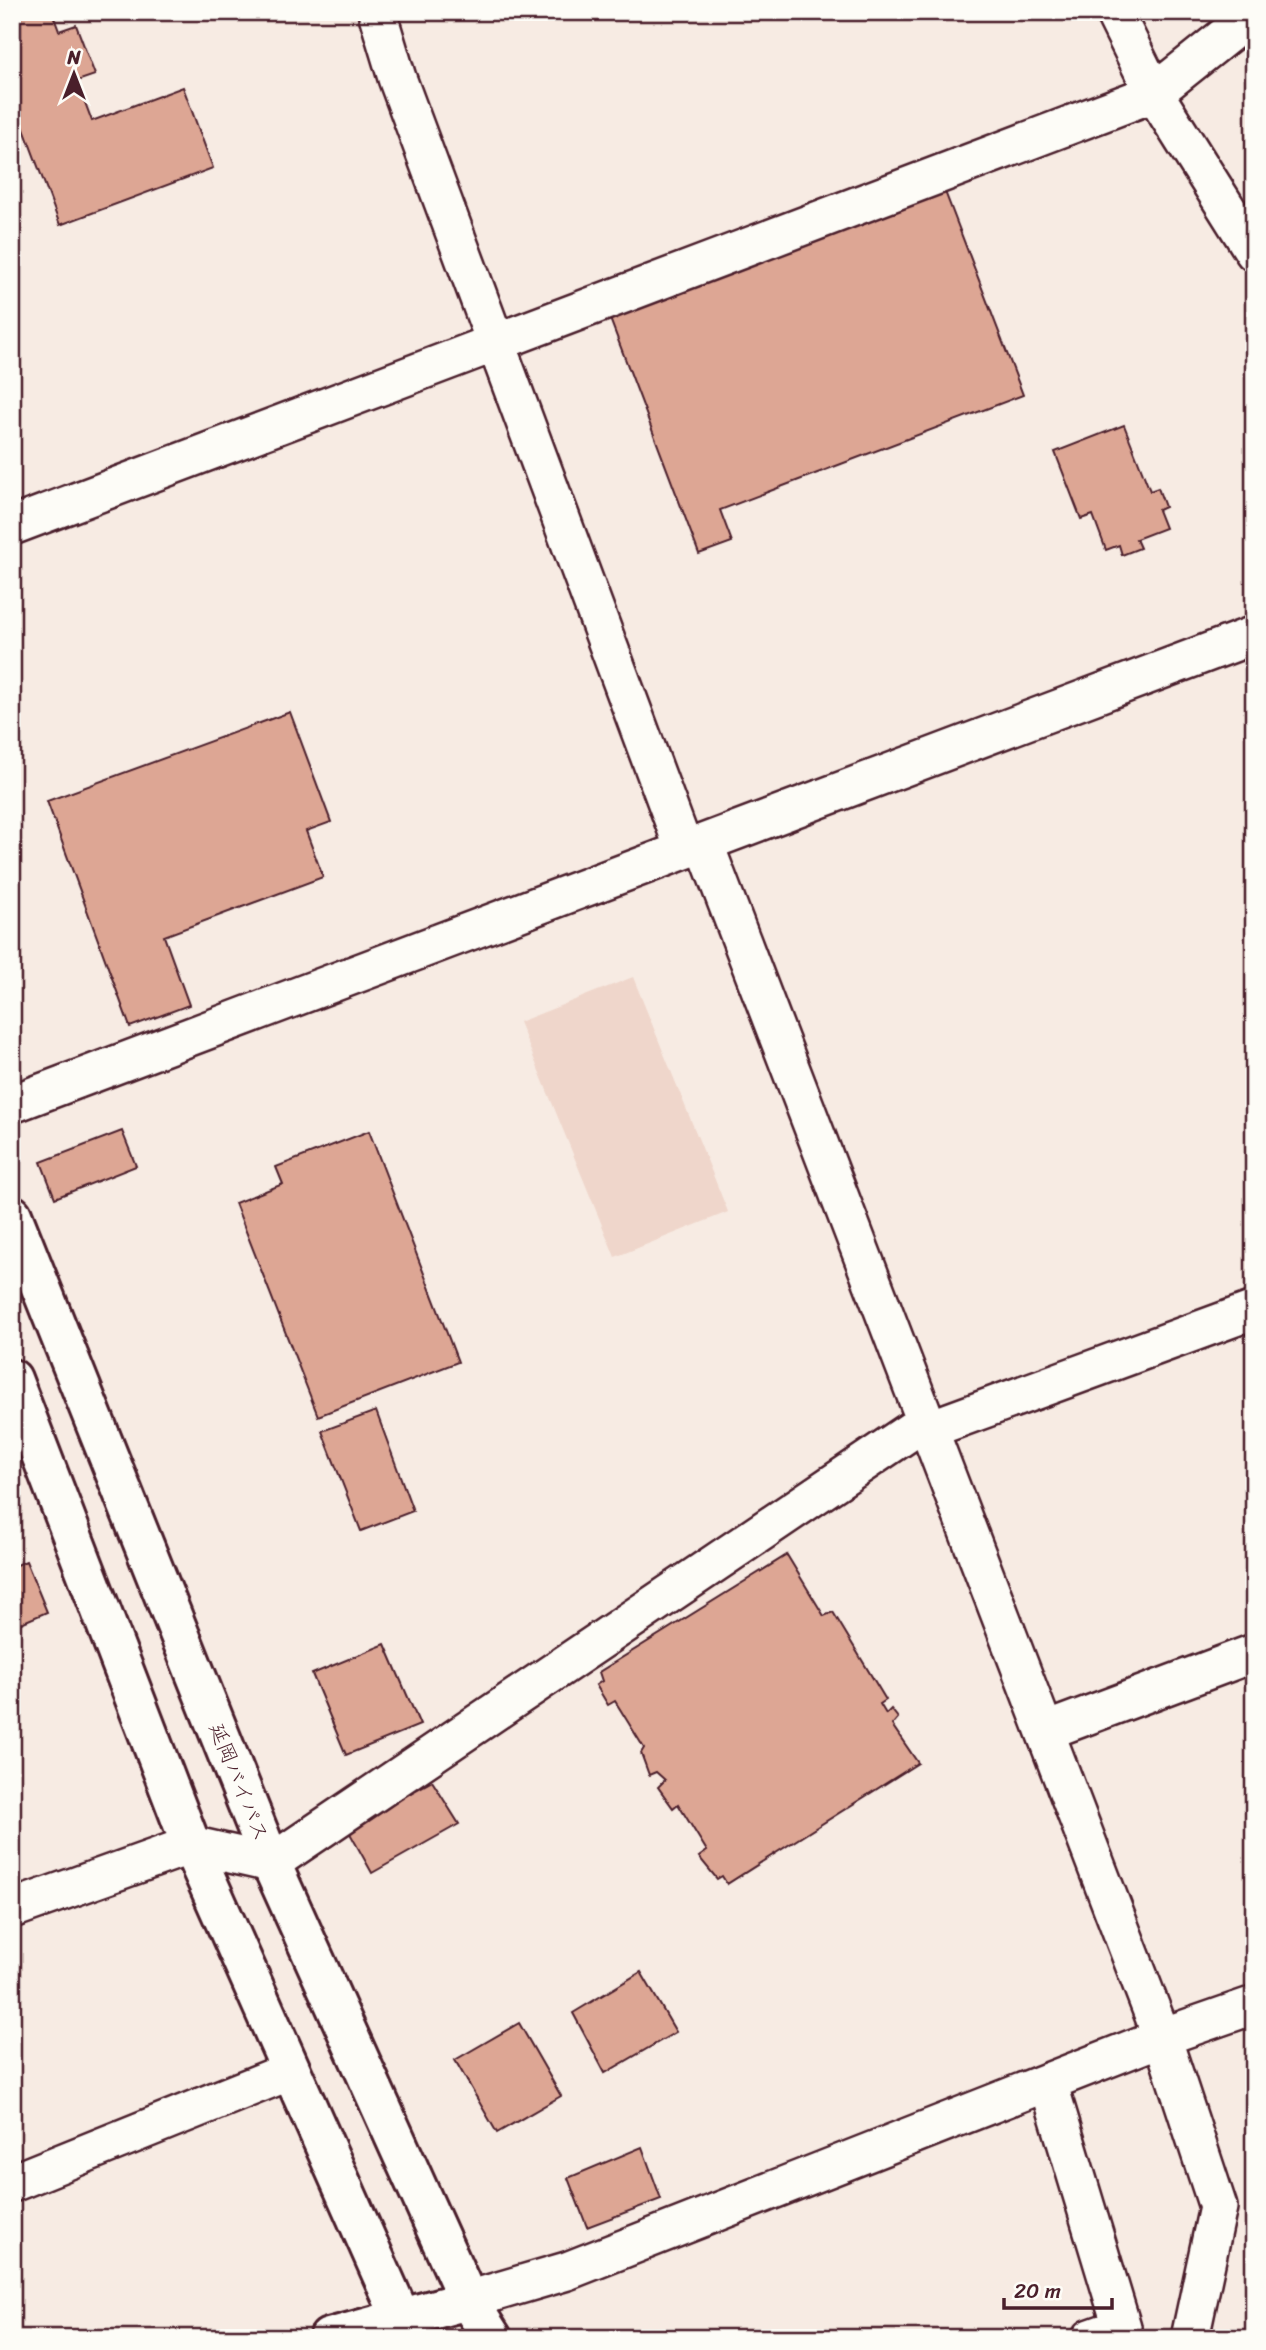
<svg xmlns="http://www.w3.org/2000/svg" width="1266" height="2350" font-family="Sriracha,'Klee One',sans-serif">
	<style>
		.built { fill: #efd6cb }
		.building { fill: #dda694; stroke: #4a1f2b; stroke-width: 2 }
		.lines { fill: none; stroke-linecap: round; stroke-linejoin: round }
		.minor-casing { stroke: #4a1f2b; stroke-width: 42 }
		.highway-casing { stroke: #4a1f2b; stroke-width: 44 }
		.minor { stroke: #fdfcf7; stroke-width: 37 }
		.highway { stroke: #fdfcf7; stroke-width: 38 }
		.labels { text-anchor: middle; dominant-baseline: central; stroke-width: 6; stroke-linejoin: round; paint-order: stroke }
		.street-label { font-size: 21px; fill: #4a1f2b; stroke: #fdfcf7 }
	</style>
	<rect width="100%" height="100%" fill="#f7ebe3"/>
	<filter id="ink" filterUnits="userSpaceOnUse"><feTurbulence type="fractalNoise" baseFrequency=".0143" numOctaves="2"/><feDisplacementMap in="SourceGraphic" scale="14" xChannelSelector="R" yChannelSelector="G"/><feConvolveMatrix kernelMatrix="1 2 1 2 8 2 1 2 1" color-interpolation-filters="sRGB"/></filter>
	<g filter="url(#ink)">
		<path class="built" d="M633 977 728 1212 615 1257 519 1022Z"/>
		<path class="building" d="M12 12H52L59 31 76 25 95 75 77 81 92 121 183 87 213 168 60 225 12 97Z
			M944 189 1023 395 720 510 732 542 699 554 609 316Z
			M1124 425 1150 491 1158 488 1165 507 1158 510 1165 528 1136 539 1140 548 1122 555 1119 545 1106 550 1093 515 1081 519 1055 452Z
			M290 712 331 822 306 831 323 877 164 936 189 1005 130 1027 47 801Z
			M122 1131 136 1166 55 1198 41 1162Z
			M369 1131 458 1362 318 1416 235 1203 283 1184 276 1167Z
			M376 1411 413 1511 361 1531 322 1431Z
			M787 1555 824 1616 833 1612 886 1700 880 1704 886 1714 891 1709 898 1718 892 1725 918 1763 727 1884 722 1876 717 1879 699 1857 707 1851 678 1804 673 1808 658 1787 665 1780 656 1772 649 1775 641 1753 644 1748 615 1701 608 1705 596 1685 602 1681 599 1672Z
			M26 1561 47 1612 12 1627V1567Z
			M385 1644 420 1725 346 1755 312 1674Z
			M432 1781 459 1824 372 1873 347 1828Z
			M641 1972 676 2032 605 2073 573 2013Z
			M519 2023 561 2096 497 2133 455 2060Z
			M642 2147 661 2199 587 2227 568 2178Z"/>
		<g class="lines">
			<g class="minor-casing">
				<path id="minor" d="M377 12 397 78 684 849
					M1114 12 1154 93 1254 252
					M12 526 1154 93 1254 13
					M704 843 1162 2037 1218 2207 1190 2338
					M12 1104 1254 635
					M927 1430 1254 1310
					M1046 1731 1254 1653
					M12 1909 191 1845 271 1863 924 1422
					M1048 2082 1122 2327 1091 2338
					M12 2183 290 2071
					M468 2300 567 2271 1162 2037 1254 2005"/>
			</g>
			<g class="highway-casing">
				<path id="highway" d="M12 1215 271 1863 468 2300 492 2338
					M12 1379 191 1845 410 2338
					M329 2338 468 2300"/>
			</g>
			<use href="#minor" class="minor"/>
			<use href="#highway" class="highway"/>
		</g>
	</g>
	<g class="labels">
		<g class="street-label">
			<text transform="translate(239 1782) rotate(68)">延岡バイパス</text>
		</g>
	</g>
	<rect width="1266" height="2350" fill="none" stroke="#fdfcf7" stroke-width="42"/>
	<rect x="21" y="21" width="1224" height="2308" fill="none" stroke="#4a1f2b" stroke-width="2.5" filter="url(#ink)"/>
	<g transform="translate(74 74)" stroke="#fdfcf7" stroke-width="5" paint-order="stroke">
	<path d="M0-5L12 26L0 18L-12 26Z" fill="#4a1f2b"/>
	<text y="-10" font-size="19" font-weight="bold" text-anchor="middle" fill="#4a1f2b">N</text>
	</g>
	<path d="M1004 2298v10h108v-10" fill="none" stroke="#4a1f2b" stroke-width="3.5"/>
	<text x="1014" y="2298" font-size="21" fill="#4a1f2b" stroke="#fdfcf7" stroke-width="5" paint-order="stroke">20 m</text>
</svg>
